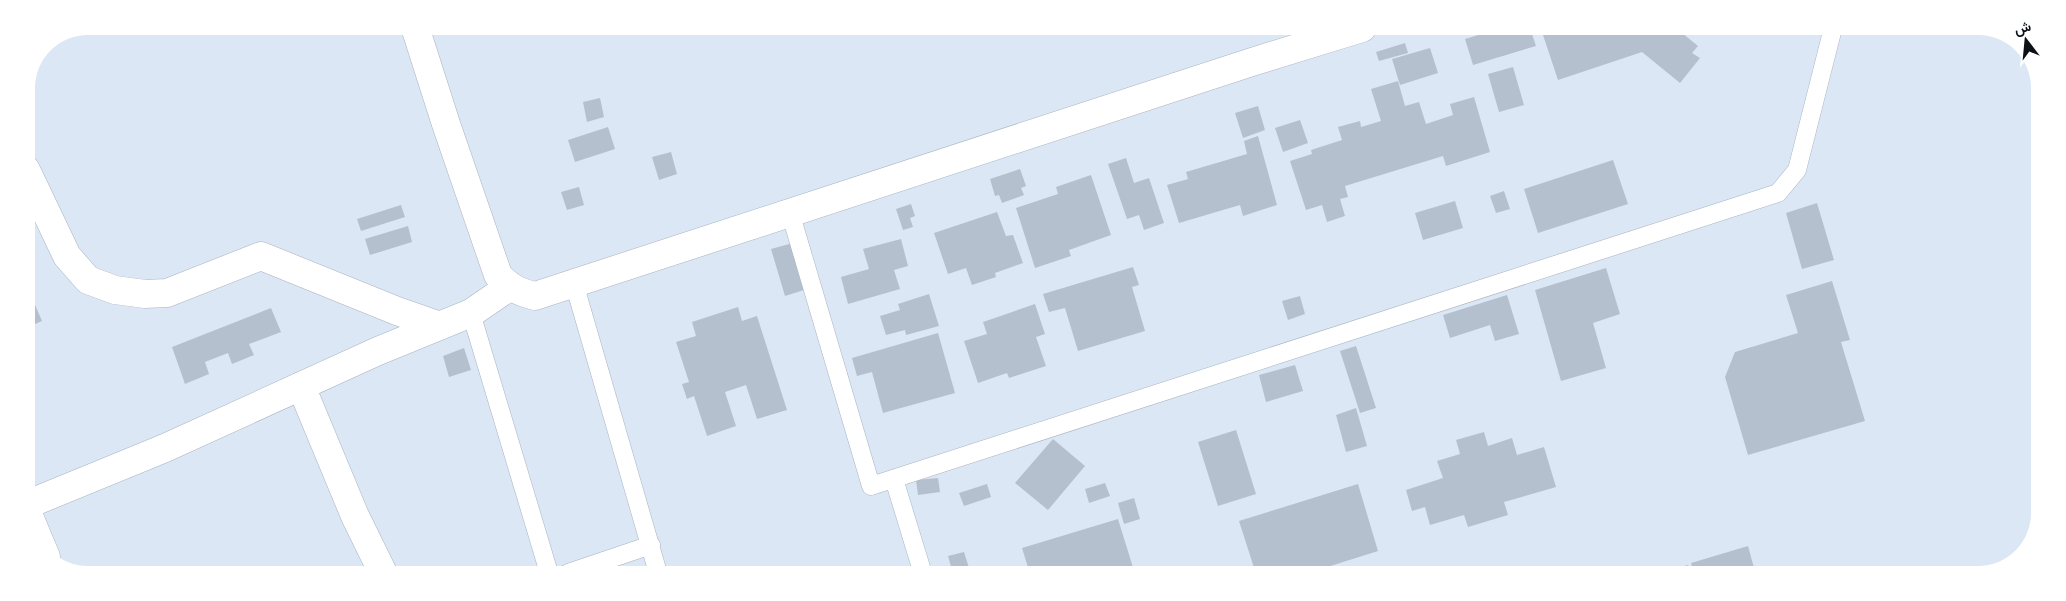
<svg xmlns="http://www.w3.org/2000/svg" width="2066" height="601" font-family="Commissioner,Vazirmatn,sans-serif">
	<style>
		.building { fill: #b5c0ce }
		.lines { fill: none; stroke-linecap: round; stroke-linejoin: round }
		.service-casing { stroke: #a9b4c2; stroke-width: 19 }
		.minor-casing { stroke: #a9b4c2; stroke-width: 29 }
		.service { stroke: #fff; stroke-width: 18 }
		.minor { stroke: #fff; stroke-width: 28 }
	</style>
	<rect width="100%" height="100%" fill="#dbe7f5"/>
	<path class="building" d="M1501 28H1530L1536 46 1473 65 1465 39Z
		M1565 28H1676L1698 46 1692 53 1700 58 1680 83 1642 52 1558 80 1543 35Z
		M1405 43 1408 53 1379 61 1376 52Z
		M1430 48 1438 73 1400 85 1392 59Z
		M1513 67 1524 105 1499 112 1488 74Z
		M1398 81 1405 106 1419 102 1426 124 1453 115 1450 104 1474 97 1490 152 1446 166 1443 156 1345 186 1348 197 1340 199 1345 216 1327 222 1322 205 1306 210 1290 161 1312 154 1311 150 1342 140 1338 127 1360 121 1361 127 1381 121 1371 89Z
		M600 98 604 117 587 122 583 102Z
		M1258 106 1265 130 1243 138 1235 113Z
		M1300 120 1308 143 1283 152 1275 128Z
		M608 127 615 149 575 162 568 140Z
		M1258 136 1277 205 1243 216 1240 205 1179 223 1167 185 1188 179 1186 172 1247 154 1244 141Z
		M671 152 677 174 659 180 652 157Z
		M1126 158 1134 183 1149 178 1164 223 1144 230 1139 215 1127 219 1108 164Z
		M1613 160 1628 204 1538 233 1524 189Z
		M1020 169 1026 186 1021 188 1024 195 1002 203 999 195 995 196 990 179Z
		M1091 175 1111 235 1069 250 1071 256 1035 268 1016 208 1058 194 1056 187Z
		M579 187 584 205 567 210 561 192Z
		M1504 191 1510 209 1496 213 1490 196Z
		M1455 201 1463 228 1423 240 1415 213Z
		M1817 203 1834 260 1802 269 1786 213Z
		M911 204 915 216 910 218 913 227 903 230 896 209Z
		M401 205 405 217 361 231 357 219Z
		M997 212 1006 236 1013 235 1023 263 995 273 996 277 972 285 966 268 948 274 934 233Z
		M408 226 412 242 370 255 365 239Z
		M901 239 908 266 894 270 900 289 848 304 841 277 869 269 863 249Z
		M793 243 807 289 785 296 771 249Z
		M1133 267 1139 285 1132 287 1145 331 1078 351 1065 308 1049 312 1043 294Z
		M1606 268 1620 314 1593 323 1606 368 1561 381 1535 290Z
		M1832 281 1850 340 1841 342 1865 421 1748 455 1725 377 1735 352 1798 333 1786 295Z
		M26 284 42 321 26 328Z
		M929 294 939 326 906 335 905 330 886 335 880 316 900 310 898 304Z
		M1507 295 1519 334 1495 341 1490 325 1450 338 1443 315Z
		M1300 296 1305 314 1288 320 1282 301Z
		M1035 304 1045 334 1036 337 1046 366 1009 378 1007 373 978 383 964 341 987 334 983 322Z
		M738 307 742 321 757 316 787 410 757 419 746 385 725 392 736 426 707 436 694 396 687 399 682 384 689 382 676 342 696 336 692 322Z
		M271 308 281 332 249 344 254 355 232 364 228 353 205 362 209 374 185 384 172 347Z
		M938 333 955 393 883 413 872 372 857 376 852 358Z
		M1356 346 1376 408 1360 413 1340 351Z
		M464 348 471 370 449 377 443 356Z
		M1295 365 1303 391 1266 402 1259 375Z
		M1356 408 1367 446 1346 452 1336 415Z
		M1236 430 1256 494 1218 506 1198 442Z
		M1484 432 1488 446 1512 438 1517 455 1544 447 1556 487 1504 502 1508 515 1468 527 1464 515 1430 525 1425 507 1412 511 1406 490 1443 478 1437 461 1460 454 1456 440Z
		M1053 439 1085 466 1048 510 1015 483Z
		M938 478 940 492 918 495 916 480Z
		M1105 483 1110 496 1089 503 1085 489Z
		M987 484 991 497 964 506 959 493Z
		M1358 484 1378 551 1305 574H1256L1239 521Z
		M1134 498 1140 519 1124 524 1118 503Z
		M1118 519 1135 574H1030L1022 548Z
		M1748 546 1756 575 1694 574 1691 563Z
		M964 552 971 574H953L948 556Z
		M1688 565 1691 574H1658Z"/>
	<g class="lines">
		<g class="service-casing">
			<path id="service" d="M790 212 871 486 1778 193 1797 170 1833 28
				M574 283 658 573
				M471 313 549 573
				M894 479 923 574
				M568 573 651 545"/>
		</g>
		<g class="minor-casing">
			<path id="minor" d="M415 27 446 124 498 275C509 287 518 292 535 296L1255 61 1362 28
				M26 170 67 256 88 280 115 290 145 294 167 293 261 256 397 311 440 326
				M301 386 355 516 383 573
				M26 505 165 448 378 351 471 313 509 287
				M26 509 46 557"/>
		</g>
		<use href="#service" class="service"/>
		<use href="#minor" class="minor"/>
	</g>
	<path d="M0 0H2066V601H0ZM88 35H1978A53 53 0 0 1 2031 88V513A53 53 0 0 1 1978 566H88A53 53 0 0 1 35 513V88A53 53 0 0 1 88 35Z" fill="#fff" fill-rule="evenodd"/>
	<g transform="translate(2026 40) rotate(344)" stroke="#ffffff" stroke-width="4" paint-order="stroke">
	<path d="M0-4L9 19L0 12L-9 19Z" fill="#0d1115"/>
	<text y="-8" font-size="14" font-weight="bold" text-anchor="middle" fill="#0d1115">ش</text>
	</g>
</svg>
